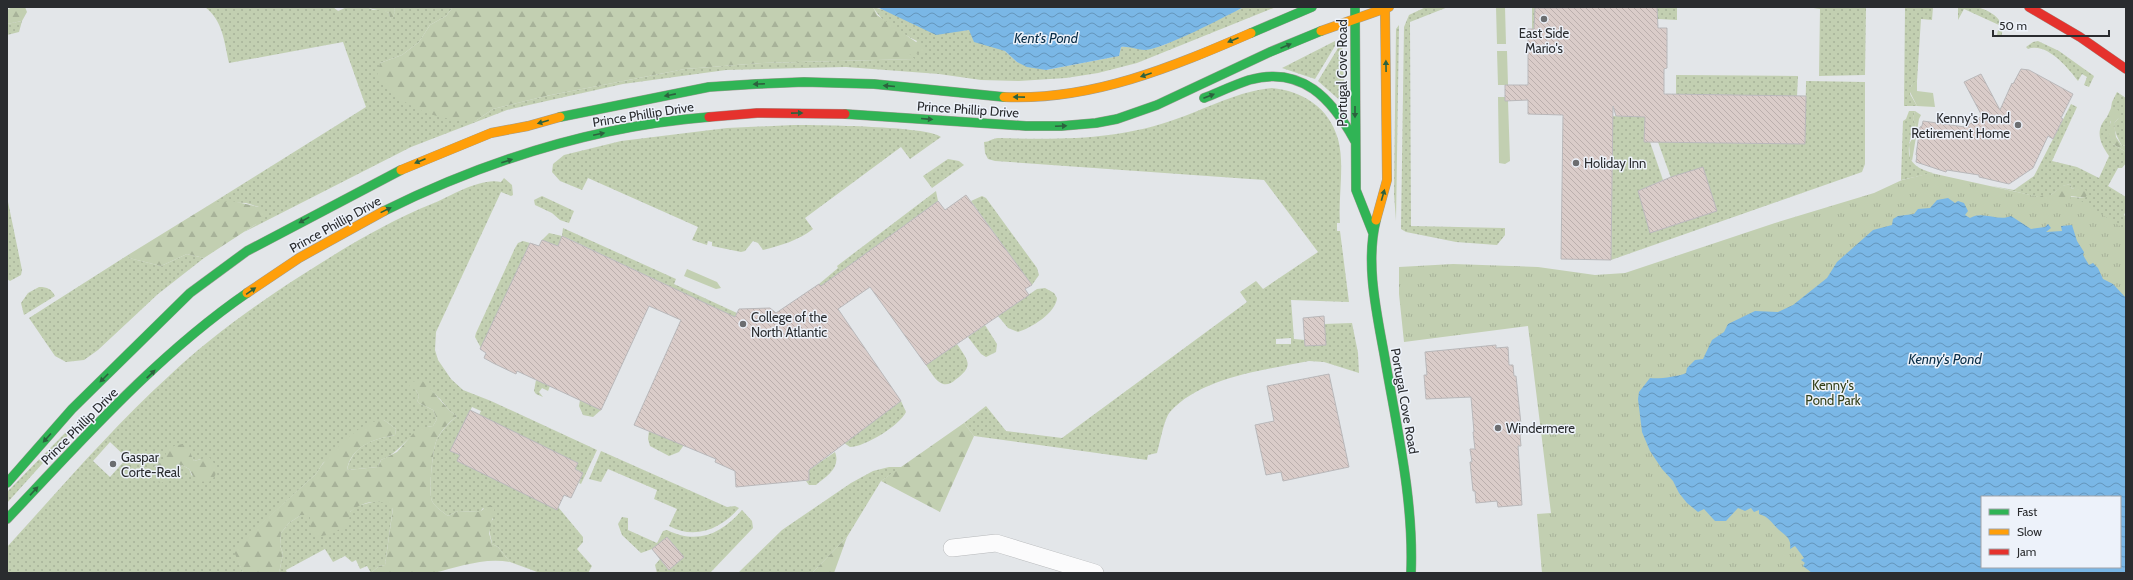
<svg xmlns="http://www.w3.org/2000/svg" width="2133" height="580" font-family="Cabin,sans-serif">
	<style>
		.grass { fill: url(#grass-dots); fill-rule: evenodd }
		.forest { fill: url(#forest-firs) }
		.park { fill: url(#park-tufts); fill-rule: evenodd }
		.garden { fill: #c2cfb1 }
		.water { fill: url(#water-waves); fill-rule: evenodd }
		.building { fill: url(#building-back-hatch); stroke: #b9b8ba }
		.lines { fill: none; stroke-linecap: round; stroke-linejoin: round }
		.street-casing { stroke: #b7b9bb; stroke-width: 18 }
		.fast-casing { stroke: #9f9c94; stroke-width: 10 }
		.slow-casing { stroke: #9f9c94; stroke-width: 10 }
		.jam-casing { stroke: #9f9c94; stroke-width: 10 }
		.street { stroke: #fbfbfc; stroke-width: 17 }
		.fast { stroke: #30b455; stroke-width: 9 }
		.slow { stroke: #ff9f0a; stroke-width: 9 }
		.jam { stroke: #e5322d; stroke-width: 9 }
		.oneway { fill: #2c623e }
		.poi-dot { fill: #6b6d70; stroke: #edf2fa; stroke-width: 1.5 }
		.labels { text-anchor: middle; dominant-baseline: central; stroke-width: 3; stroke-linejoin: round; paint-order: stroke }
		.poi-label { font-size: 13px; fill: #2a2c2f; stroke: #edf2fa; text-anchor: start }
		.street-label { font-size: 13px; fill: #2a2c2f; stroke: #edf2fa }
		.park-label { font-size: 13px; fill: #323f18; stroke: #edf2fa }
		.water-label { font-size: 14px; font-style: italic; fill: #082d47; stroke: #edf2fa }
	</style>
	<defs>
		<pattern id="grass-dots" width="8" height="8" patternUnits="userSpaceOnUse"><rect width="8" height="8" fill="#c2cfb1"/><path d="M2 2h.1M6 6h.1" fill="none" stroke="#a7b299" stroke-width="1.8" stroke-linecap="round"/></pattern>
		<pattern id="forest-firs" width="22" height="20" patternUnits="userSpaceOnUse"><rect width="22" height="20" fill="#c2cfb1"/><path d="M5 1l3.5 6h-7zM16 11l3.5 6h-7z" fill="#a7b299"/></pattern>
		<pattern id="park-tufts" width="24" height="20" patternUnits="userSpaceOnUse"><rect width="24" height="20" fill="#c2cfb1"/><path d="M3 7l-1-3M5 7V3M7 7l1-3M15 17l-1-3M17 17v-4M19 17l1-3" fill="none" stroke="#a7b299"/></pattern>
		<pattern id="water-waves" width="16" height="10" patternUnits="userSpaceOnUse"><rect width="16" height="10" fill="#7ab7e6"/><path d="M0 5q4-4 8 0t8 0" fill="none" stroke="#6495bb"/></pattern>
		<pattern id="building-back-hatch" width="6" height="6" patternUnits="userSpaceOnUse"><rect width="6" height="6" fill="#daccc9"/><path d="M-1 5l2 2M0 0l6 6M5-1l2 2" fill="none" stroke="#bbafad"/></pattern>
	</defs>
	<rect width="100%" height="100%" fill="#e3e6e9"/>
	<path class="grass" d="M205 7H333L338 11 347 7H367L373 10H383L389 13 391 20 395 12 394 7H453L446 16 430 25 419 42 402 55 380 63 474 122 493 109 546 96 685 69 762 63 914 59 908 55 917 41C901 33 882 23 873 7L959 31 969 30 1005 51 1017 62 1046 70 1119 56 1121 47 1131 46 1145 50 1164 45 1244 7H1276L1137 63 1098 73 1066 78 1019 81 981 80 939 74 846 67 726 70 623 84 551 100 507 110 411 147 244 232 256 224 259 207 246 203 214 202 366 107 343 42 229 63C224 41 223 21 205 7Z
		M1426 7H1448L1410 22 1411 226 1505 228V235L1497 245 1456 242 1406 232 1401 229 1404 27 1409 15Z
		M1532 7H1558L1535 8 1534 29H1532Z
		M1652 7H1677V20L1658 19Z
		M1807 7H1866L1865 75 1819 76 1820 9Z
		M1901 7H1933L1932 20 1921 19 1917 81 1911 86 1910 94 1917 106H1904L1905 8Z
		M1951 7C1959 7 1969 5 1977 7 1991 11 2007 20 2001 37L1997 35 1999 25 1964 9 1958 20V8Z
		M22 21 19 32 7 35V24Z
		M1399 25 1396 221 1394 194 1396 29Z
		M1335 41V46L1315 79 1282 68Z
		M2038 41 2059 51 2094 76 2089 87 2084 85 2087 77 2082 74 2078 81C2068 68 2047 42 2028 49L2026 47 2033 42Z
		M1342 45 1345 105 1318 81 1338 48Z
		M1676 75 1798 76 1797 96 1676 94Z
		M1806 81 1865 82V164L1862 172 1611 260 1613 116 1645 117 1644 142H1650L1663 180 1638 191 1650 233 1717 211 1703 168 1671 178 1658 142 1805 144Z
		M1272 88C1302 91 1329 107 1338 139 1345 165 1338 196 1340 223H1337V231H1340L1349 302 1291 300 1294 339 1305 340 1324 324 1352 323 1358 353 1359 373 1324 362 1309 361C1265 370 1201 377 1170 412 1164 419 1160 443 1157 453L1148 455 1147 460 974 436 964 423 986 406 1006 431 1062 438 1247 302 1240 292 1256 281 1263 289 1318 252 1264 180 995 161 988 159 985 153 984 142C989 142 993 138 998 138 1061 140 1120 140 1179 118 1210 107 1239 91 1272 88ZM1291 338V344H1276V339Z
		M2117 92 2126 98V145L2122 146C2118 138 2114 132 2114 123L2119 118 2115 108H2111L2112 102Z
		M2071 104 2077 107 2052 161 2077 167 2099 178 2109 156C2099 142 2095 130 2107 117L2110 118 2113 144 2126 152V163L2122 168H2118L2108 186 2126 197V211L2124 215 2126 217V250L2085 208 1992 186 2014 190 2034 176ZM2070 184 2072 189 2074 188 2085 198 2051 195 2063 186Z
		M1909 111H1915L1913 118 1916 126 1912 131C1912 137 1909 140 1909 146 1907 163 1918 169 1933 173L1901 180 1903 121 1906 119Z
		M794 125C817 125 928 126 941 137L910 159 901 147 805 218 813 229C797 241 782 245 763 250L758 243 753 241 745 251 741 252 712 246V242L708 241 707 245 692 240 698 227 588 178 582 190 560 181 552 172 553 164 564 155 621 141 727 128Z
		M948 159 959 161 964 165 932 188 923 176Z
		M504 178 512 185 513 195 511 196 501 192 436 332 435 350 438 360 451 379 463 390 491 401 597 450 581 484 579 483 583 473 575 469 578 463 479 415 481 411 472 407 450 451 460 455 457 461 557 509 558 507 583 537V542L577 549 592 566 588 573H540L510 562 498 547 492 544C491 535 486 528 493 519L483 508 480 512 458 511 448 516C443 512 435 507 432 501 428 493 433 446 437 439 442 430 449 423 457 416L450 411 440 399 424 384 416 390 419 396 417 402 433 410 437 419 433 426C411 427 403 452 381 460L378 467 347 470C353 445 371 440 395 435L396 429 384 420 323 463 316 474 234 549 243 573H7V547C60 489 111 429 169 376 209 338 255 305 302 275 344 248 387 222 434 203 452 195 482 177 501 182ZM110 442 127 458 110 477 93 461ZM191 455 194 461 201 459 192 476 189 469 182 465 178 472 154 467 163 461 166 456Z
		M936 191 938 201 821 286 819 284 838 268 837 266Z
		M542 196 574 211 569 223 560 220 552 213 535 205 534 200Z
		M982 196 986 198 1037 268 1039 275 1032 285 971 201Z
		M7 197 22 270 21 275 10 281 7 279Z
		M563 228 676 279 674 284 737 313 735 317 563 236 558 246 542 240 549 233 562 236Z
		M523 241 530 243 481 348 475 337 476 333 515 248 518 243Z
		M187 254 204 258 158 294 98 350 84 360 66 362 55 356 29 318 128 255 129 258 161 266Z
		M39 287C48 287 51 289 55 296L24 315 21 303 28 293Z
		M1045 288 1054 293 1057 298C1056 313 1031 328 1018 332L1008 328 998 316 1037 289Z
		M985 325 997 344 996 352 986 357 981 354 968 337Z
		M957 344C969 362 974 366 955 380 952 383 948 385 943 384 936 382 930 371 926 365Z
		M536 380 550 386 548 391 542 388 539 392 543 397 536 394 534 391Z
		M580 400 601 410 593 417 583 415 579 406Z
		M901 401 906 412C900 425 865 447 850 447L844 443Z
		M649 431 684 445 679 452 669 456 650 446 648 439Z
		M66 432 69 434 7 503V492Z
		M601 451 727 507 735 506 739 508C721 529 695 540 669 526L677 509 654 499 657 490 608 469 601 482 589 479Z
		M835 452C841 468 827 476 816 485H809L806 481 809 480V470Z
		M889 467H902L881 481 847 537 812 573H738L782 530 851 483 873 471Z
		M376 501 387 502 393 507 385 565 379 566 371 573 367 566 360 569 356 560 352 562 345 556 333 562 325 549 286 570 287 573H279L283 554 280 545 281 533 289 523 301 515H310V526L350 512 357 506Z
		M742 510 752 521 753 528 710 573H657L655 565 660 559 669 570 684 557 667 537 652 549 641 553 622 535 618 524 622 517 628 518V530L657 543 663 531 667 530C698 545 721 534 742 510Z"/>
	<path class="forest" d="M12 7H25L27 12 22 21 7 24V10Z
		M367 7H394L395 12 391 21 389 13C381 9 375 11 367 7Z
		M453 7H873L877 15 929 51 909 55 915 59 762 63 685 69 546 96 493 109 474 122C430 117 407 111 377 76L380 63 402 55 419 42 430 25 446 16Z
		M2115 107 2121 113 2119 118 2114 123 2116 137 2122 146 2126 145V152L2113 144 2107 131 2111 122 2107 117 2111 108Z
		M2070 184 2072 189 2078 186 2087 191V195L2085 198 2071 196 2070 200 2036 199 2045 194 2051 195 2062 186Z
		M232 201 259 207 266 215 256 224 204 258 187 254 161 266 129 258 128 255 214 202Z
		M422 380 450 411 457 416C448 423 442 430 437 439 433 446 428 493 432 501 435 507 443 512 448 516L458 511 479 512 490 505 495 507 489 533 492 544 498 547 510 562C484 557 459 567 433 573 415 576 389 573 371 573L379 566 385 565 393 508C380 497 362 502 350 512L349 523 332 534 316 537 310 526V515H301L289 523 281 533 280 545 283 554 279 573H243L233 549 316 474C326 457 351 432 369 423 374 421 380 421 384 420L396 429 395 435C374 439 351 446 347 470L378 467 381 460 397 452 418 428 433 426 437 419 433 410 417 402 419 396 416 390 409 387 410 382Z
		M964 423 974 436 940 512 881 481Z
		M186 443 194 461 209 457 217 467 215 476 208 483H197L189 469 182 465 173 477 161 483 152 480 151 474C155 463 166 462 167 448Z
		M847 537 834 573H812Z"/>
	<path class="park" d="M1931 173 2040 197 2078 199 2126 230V573H1542L1537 514 1551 513 1528 326 1404 342 1399 294V267L1453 264 1538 267 1595 275 1625 273 1775 223 1874 193 1902 180ZM1982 497H2120V567H1982Z"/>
	<path class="garden" d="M1496 7H1505L1506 44H1497Z
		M1497 51H1507L1508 85H1498Z
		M1917 81V91L1933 93 1935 107 1917 106 1909 90 1914 82Z
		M1498 97H1505L1508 101 1510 161 1505 164 1499 163Z
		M1915 111 1921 115 1919 119 1912 161 1910 158 1909 144 1912 139V131L1916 126 1913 118Z
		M687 269 717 282 721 288 716 289 684 276Z"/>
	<path class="water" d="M877 7H1244C1224 17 1164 49 1145 50 1137 50 1129 46 1121 47L1119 56 1046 70 1027 67 1017 62 1005 51 974 42 969 30 936 35Z
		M1948 198 1955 203 1958 201 1964 203 1968 211 1965 215 1970 218C1983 210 1998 222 2011 216L2031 229 2045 227 2048 224 2051 228 2046 232 2062 231 2061 226 2072 225 2077 241 2084 252 2083 255 2089 265 2093 263 2098 268 2103 279 2113 284 2126 298V573H1812L1803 566 1805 563 1801 560 1804 558 1795 546 1790 549C1792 537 1784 535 1777 528 1771 522 1769 517 1759 514V510L1754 512 1751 508 1745 511 1738 508 1726 521H1715L1704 509 1698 512 1687 503 1679 493 1673 481 1662 469 1650 451 1642 432 1638 399 1639 392 1650 378C1658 379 1678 377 1686 373L1687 368 1695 360 1703 359 1712 340 1724 332 1728 324 1755 311 1778 312 1793 305 1827 278 1837 262 1873 230 1892 225 1893 219 1898 216 1914 214 1918 209 1930 208 1937 200ZM1982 497H2120V567H1982Z"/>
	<path class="building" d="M1657 7 1658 28H1667V68L1664 69V94L1806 96 1805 144 1644 142 1645 117 1616 116 1613 106 1611 260 1561 259 1563 115 1528 114V100L1505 101V85H1528V29H1534L1535 8Z
		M2021 69 2029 70 2073 94 2061 118 2063 119 2053 139 2048 136 2033 168 2009 184 1979 177V175L1947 170 1946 172 1916 162 1917 155H1916L1920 127 1922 126 1923 121 1965 127 1982 116 1964 82 1981 74 2000 110 2012 83 2013 84Z
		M1703 167 1717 211 1650 233 1638 191 1671 177Z
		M966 195 1032 285 1025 289 1029 295 926 365 870 287 838 309 901 401 809 470V480L736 487 735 471 715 462 716 459 634 425 681 320 649 306 601 410 517 371 516 374 493 363 484 358 486 353 480 349 530 243 539 246 542 240 558 246 562 236 735 317 739 309 770 308 776 313 819 284 821 286 938 201 945 210Z
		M1324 316 1326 345 1305 346 1303 318Z
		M1496 345V348L1508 347 1509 365H1513L1514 376H1516L1522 434 1520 435 1521 446H1518L1522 505 1498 507 1497 501 1476 503 1475 491H1473L1470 462H1472L1470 449H1475L1473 432H1474L1471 397 1426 399 1424 375H1427L1425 352Z
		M1329 374 1349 467 1283 481 1281 472 1266 475 1255 425 1274 421 1267 386Z
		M470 410 578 463 575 469 583 473 571 498 564 495 557 510 457 461 460 455 450 451Z
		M667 537 684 557 669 570 652 549Z"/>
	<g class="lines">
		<g class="street-casing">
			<path id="street" d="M952 548 996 543 1095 573"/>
		</g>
		<g class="fast-casing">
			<path id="fast" d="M1355 7 1356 190 1373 233
				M1251 33 1312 7
				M1204 98C1219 92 1234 85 1249 80 1302 65 1332 99 1355 141
				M845 114 1026 126H1061L1096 123 1117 119 1157 105 1270 52 1321 31
				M560 117 709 87 756 84 804 82 874 84 1004 97
				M384 211C485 161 596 126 709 117
				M1376 220C1365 264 1377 314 1385 359 1397 429 1414 501 1411 573
				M7 483 72 409 190 293 247 251 401 170
				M7 519C82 440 157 355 247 293"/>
		</g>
		<g class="slow-casing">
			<path id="slow" d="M1321 31 1389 7
				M1004 97C1092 101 1172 67 1251 33
				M401 170 491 133 528 126 560 117
				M1376 220 1387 180 1385 7
				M247 293 299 258 384 211"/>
		</g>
		<g class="jam-casing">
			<path id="jam" d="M2029 7 2080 37 2126 69
				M709 117 757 113 845 114"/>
		</g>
		<use href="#street" class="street"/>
		<use href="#fast" class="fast"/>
		<use href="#slow" class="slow"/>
		<use href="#jam" class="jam"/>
	</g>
	<defs><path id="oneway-solid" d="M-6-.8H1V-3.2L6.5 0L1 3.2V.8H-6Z"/></defs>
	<g class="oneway">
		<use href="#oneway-solid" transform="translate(1233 40) rotate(157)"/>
		<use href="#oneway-solid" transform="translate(1286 46) rotate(-23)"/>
		<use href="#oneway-solid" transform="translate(1386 66) rotate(-91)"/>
		<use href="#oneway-solid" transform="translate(1146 75) rotate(161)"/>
		<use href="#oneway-solid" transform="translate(759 84) rotate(178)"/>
		<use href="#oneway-solid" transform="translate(889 86) rotate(-175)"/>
		<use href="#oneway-solid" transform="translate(670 95) rotate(169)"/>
		<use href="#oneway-solid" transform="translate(1209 96) rotate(-21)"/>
		<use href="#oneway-solid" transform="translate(1019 97) rotate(-179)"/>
		<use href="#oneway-solid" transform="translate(1355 112) rotate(90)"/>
		<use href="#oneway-solid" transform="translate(797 113) rotate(-1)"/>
		<use href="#oneway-solid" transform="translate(927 119) rotate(5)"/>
		<use href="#oneway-solid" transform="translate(543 122) rotate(164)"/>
		<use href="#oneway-solid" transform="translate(1061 126) rotate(-3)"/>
		<use href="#oneway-solid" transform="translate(599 134) rotate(-12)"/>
		<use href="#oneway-solid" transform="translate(420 161) rotate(157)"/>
		<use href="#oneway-solid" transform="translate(507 161) rotate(-18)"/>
		<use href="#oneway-solid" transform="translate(1383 195) rotate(-74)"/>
		<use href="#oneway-solid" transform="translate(386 210) rotate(-26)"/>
		<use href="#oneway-solid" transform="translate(304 220) rotate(151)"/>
		<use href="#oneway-solid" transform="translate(251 291) rotate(-35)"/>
		<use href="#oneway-solid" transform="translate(151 374) rotate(-44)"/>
		<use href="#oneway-solid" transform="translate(104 378) rotate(135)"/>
		<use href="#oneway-solid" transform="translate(47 438) rotate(132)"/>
		<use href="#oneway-solid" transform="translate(34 491) rotate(-47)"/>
	</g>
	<g class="poi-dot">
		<circle cx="1544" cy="19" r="4"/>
		<circle cx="2018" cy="125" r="4"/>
		<circle cx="1576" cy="163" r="4"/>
		<circle cx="743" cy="324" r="4"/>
		<circle cx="1498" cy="428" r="4"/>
		<circle cx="113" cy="464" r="4"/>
	</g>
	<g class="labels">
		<g class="poi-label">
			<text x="1544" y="33" text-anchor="middle">East Side<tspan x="1544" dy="15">Mario's</tspan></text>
			<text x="2010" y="118" text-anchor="end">Kenny's Pond<tspan x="2010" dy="15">Retirement Home</tspan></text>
			<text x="1584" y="163">Holiday Inn</text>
			<text x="751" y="317">College of the<tspan x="751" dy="15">North Atlantic</tspan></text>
			<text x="1506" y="428">Windermere</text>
			<text x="121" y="457">Gaspar<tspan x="121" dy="15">Corte-Real</tspan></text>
		</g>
		<g class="street-label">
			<text transform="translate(1342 73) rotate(-90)">Portugal Cove Road</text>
			<text transform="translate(968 109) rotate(4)">Prince Phillip Drive</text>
			<text transform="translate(643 114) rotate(-9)">Prince Phillip Drive</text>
			<text transform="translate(335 224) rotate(-29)">Prince Phillip Drive</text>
			<text transform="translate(1405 401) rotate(80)">Portugal Cove Road</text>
			<text transform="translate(79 426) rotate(-45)">Prince Phillip Drive</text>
		</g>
		<g class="park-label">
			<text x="1833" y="385">Kenny's<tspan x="1833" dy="15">Pond Park</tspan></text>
		</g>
		<g class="water-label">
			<text x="1046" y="38">Kent's Pond</text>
			<text x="1945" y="359">Kenny's Pond</text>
		</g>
	</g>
	<rect width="2133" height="580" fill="none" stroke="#2a2c2f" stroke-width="16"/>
	<rect x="1981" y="496" width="140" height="72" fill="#edf2fa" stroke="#9fa3a9"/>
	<rect x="1989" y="509" width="20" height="6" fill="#30b455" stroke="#9fa3a9"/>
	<text x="2017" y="516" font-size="12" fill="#2a2c2f">Fast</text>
	<rect x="1989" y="529" width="20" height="6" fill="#ff9f0a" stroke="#9fa3a9"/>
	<text x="2017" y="536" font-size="12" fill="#2a2c2f">Slow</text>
	<rect x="1989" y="549" width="20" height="6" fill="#e5322d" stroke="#9fa3a9"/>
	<text x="2017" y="556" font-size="12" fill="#2a2c2f">Jam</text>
	<path d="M1993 30v6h116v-6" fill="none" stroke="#2a2c2f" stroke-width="2"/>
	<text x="1999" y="30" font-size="12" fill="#2a2c2f" stroke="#edf2fa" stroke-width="3" paint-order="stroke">50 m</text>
</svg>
